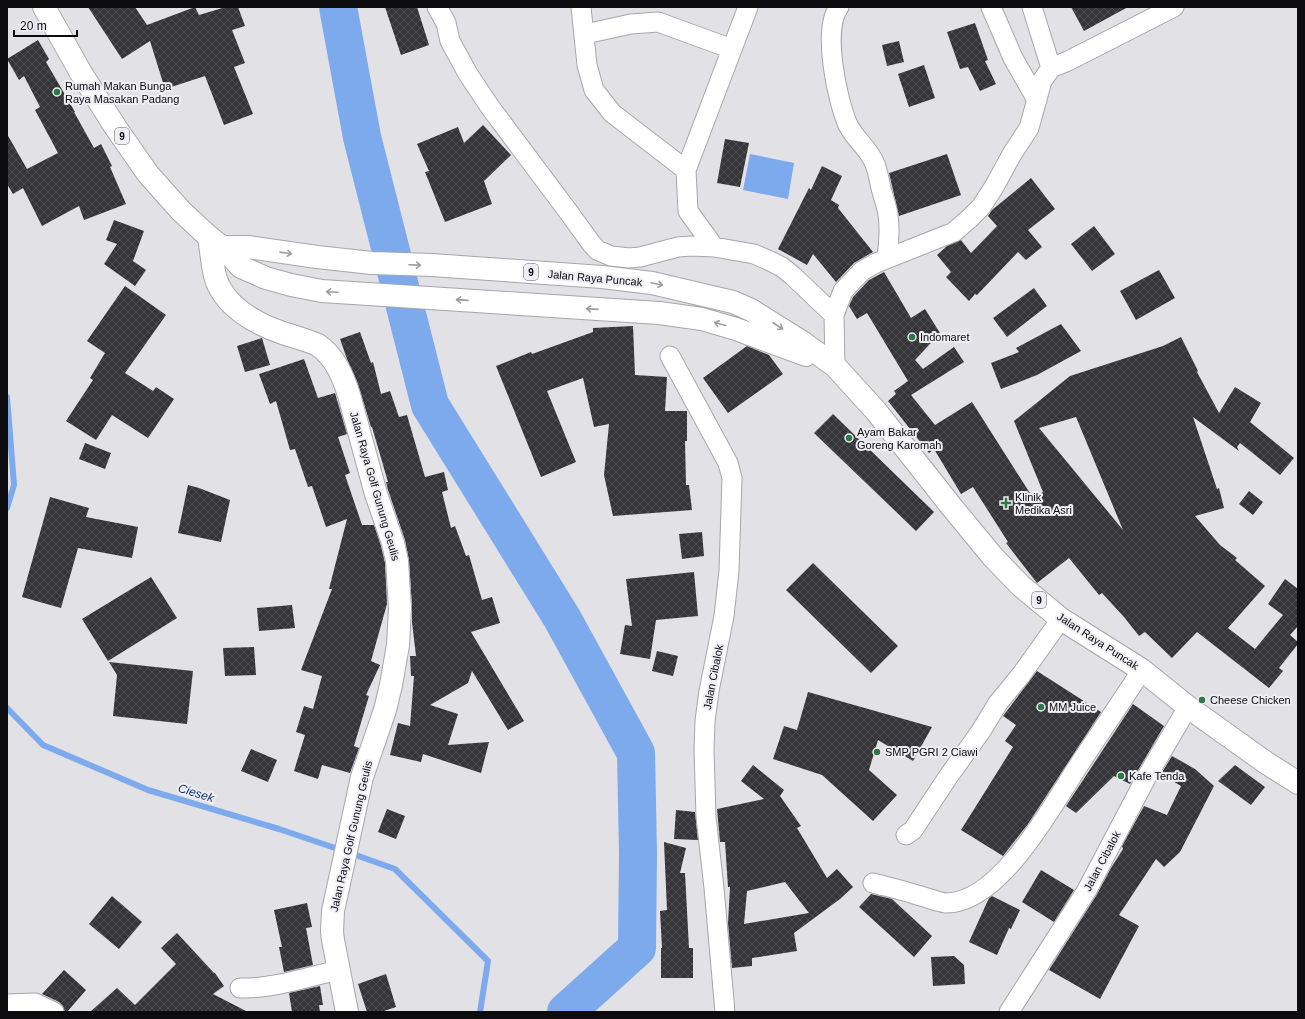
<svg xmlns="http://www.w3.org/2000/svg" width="1305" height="1019" font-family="Arial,sans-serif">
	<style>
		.water { fill: #7da9ed }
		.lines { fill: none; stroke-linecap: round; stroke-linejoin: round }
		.stream { stroke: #7da9ed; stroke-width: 6 }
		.river { stroke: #7da9ed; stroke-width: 38 }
		.building { fill: url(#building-cross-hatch); fill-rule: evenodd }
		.minor-casing { stroke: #a6a6ab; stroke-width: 21 }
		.secondary-casing { stroke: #a6a6ab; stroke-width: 24 }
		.trunk-casing { stroke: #a6a6ab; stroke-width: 24 }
		.minor { stroke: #fff; stroke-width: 19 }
		.secondary { stroke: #fff; stroke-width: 22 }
		.trunk { stroke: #fff; stroke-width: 22 }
		.oneway { stroke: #9e9d9e }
		.poi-dot { fill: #2b7949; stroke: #eeeef4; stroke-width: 1.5 }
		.labels { text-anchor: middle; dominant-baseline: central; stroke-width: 4; stroke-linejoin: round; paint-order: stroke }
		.shield { fill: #eeeef4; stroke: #504f52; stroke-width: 1 }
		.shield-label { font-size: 10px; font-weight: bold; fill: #0c0b0d }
		.poi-label { font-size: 11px; fill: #0c0b0d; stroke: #eeeef4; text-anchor: start }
		.street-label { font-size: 11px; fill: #0c0b0d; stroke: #eeeef4 }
		.water-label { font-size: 12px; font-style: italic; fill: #0a336e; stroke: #eeeef4 }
	</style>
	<defs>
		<pattern id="building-cross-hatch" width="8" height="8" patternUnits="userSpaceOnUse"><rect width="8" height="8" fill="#353539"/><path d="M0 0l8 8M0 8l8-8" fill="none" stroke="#4f4f52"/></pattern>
	</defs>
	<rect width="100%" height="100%" fill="#e1e1e6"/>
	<path class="water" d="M750 154 794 163 788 199 743 190Z"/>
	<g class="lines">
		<path class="stream" d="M7 397 14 485 7 508
			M7 708 43 745 148 790 279 829 341 850
			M350 853 395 869 488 961 480 1012"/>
		<path class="river" d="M338 7 362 137 430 405 562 618 636 753 638 854 637 948 566 1012"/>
	</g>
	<path class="building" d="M88 7H135L147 25 195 7 199 15 226 7H238L245 26 232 30 245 63 234 67 253 114 224 125 205 76 165 89 150 41 122 59Z
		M385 7H417L429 45 401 55Z
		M1071 7H1128L1084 31Z
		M975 23 988 60 985 61 996 84 980 91 968 67 960 69 947 32Z
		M38 40 49 59 46 62 75 112H74L94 148 101 144 112 166 110 167 126 204 84 220 79 206 42 226 23 188 13 194 7 184V134L27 169 58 153 35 110 40 107 24 76 19 80 7 59Z
		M899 41 904 62 887 66 882 45Z
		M924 65 935 98 909 107 898 74Z
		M483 125 511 155 484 181 492 204 445 222 425 172 429 171 417 144 458 127 464 143Z
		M725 139 749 143 740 187 717 183Z
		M947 154 961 195 899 216 889 173Z
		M822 166 842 176 831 200 839 205 838 208 873 252 854 263 836 282 813 254 807 265 778 249 809 188 811 190Z
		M1031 178 1055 209 1028 230 1042 247 1026 260 1018 252 977 295 975 294 969 301 946 277 951 272 937 255 947 246 961 240 971 253 997 226 988 216 992 210Z
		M114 220 144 231 133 261 146 270 135 286 104 264 117 244 106 240Z
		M1094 226 1115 254 1092 271 1071 244Z
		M1159 270 1175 298 1136 320 1120 291Z
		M884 272 911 318 925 309 940 333 915 360 923 369 954 347 964 362 911 395 935 425 972 402 1033 498 1043 492 1014 421 1070 376 1163 346 1181 337 1198 371 1197 372 1219 413 1235 387 1261 403 1250 422 1294 458 1280 475 1240 443 1237 447 1239 451 1193 417 1217 489 1219 488 1224 508 1195 516 1220 545 1237 558 1235 560 1265 586 1228 628 1255 649 1283 615 1268 604 1285 579 1298 589V626L1290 635 1298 642V644L1279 668 1283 671 1269 688 1197 632 1172 658 1145 632 1139 636 1124 617 1102 593 1099 595 1069 558 1037 583 1006 543 1008 542 973 487 961 494 934 449 929 453 888 401 896 394 894 391 908 381 867 313 857 319 849 306 853 297 869 280ZM1076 417 1123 530 1039 428Z
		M125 286 166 315 125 373 153 391 156 387 174 399 148 438 112 415 96 440 66 421 93 380 90 378 105 353 87 341Z
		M1034 288 1047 306 1007 337 993 318Z
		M1061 324 1081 351 1037 375 1001 389 991 363 1019 352 1016 348Z
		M633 326 635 375 667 377 665 411H687V441H685L686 485H689L692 510 613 516 604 475 609 424 594 427 583 378 547 391 576 462 541 477 496 366 531 352 532 354 593 332V328Z
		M360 332 371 363 373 362 381 394 390 391 399 417 407 415 425 477 444 472 448 490 442 492 451 528 455 526 466 556 469 555 482 600 492 597 500 623 471 632 524 721 508 730 472 671 468 683 430 705 458 714 448 745 489 742 481 773 423 754 421 762 390 755 398 723 410 726 414 676H411L410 656H416L412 622V607L409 560 405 540 388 490 386 482H388L372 427H371L358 384 347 359 340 339Z
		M262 338 270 365 245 372 237 346Z
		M747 346 769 355 783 374 728 413 703 378Z
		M304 359 318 398 335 393 347 434 338 437 350 473 345 475 362 525H374L381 546 385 563 387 604 371 661 380 665 366 695 369 696 354 746 359 748 350 773 322 765 318 779 294 771 305 735 296 732 304 706 313 709 322 676 301 670 332 589H329L347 519 326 527 312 486 308 487 295 449 290 450 276 401 270 404 259 374Z
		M833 414 934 512 916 531 814 433Z
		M85 443 111 453 105 469 79 459Z
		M188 485 199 488 230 500 221 542 178 533Z
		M1249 491 1263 502 1253 515 1239 504Z
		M50 497 89 508 86 517 138 527 132 558 78 548 61 608 22 597Z
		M702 532 704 556 682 559 679 534Z
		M813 563 898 646 871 673 786 590Z
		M694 572 698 616 656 620 650 659 620 654 625 625 632 626 626 579Z
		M151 577 177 618 108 661 82 619Z
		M292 605 295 628 259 631 257 608Z
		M254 647 256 675 225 676 223 648Z
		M657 651 678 656 673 676 652 671Z
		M109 662 193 671 187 724 113 716 117 675Z
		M1037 671 1101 712 1028 824 1003 856 961 830 1013 747 1005 741 1016 725 1003 716Z
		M808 692 932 727 913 761 878 740 869 770 897 795 873 821 822 775 773 759 784 726 797 730Z
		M1133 704 1164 726 1130 784 1114 776 1076 813 1066 806Z
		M251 749 277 760 268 782 241 771Z
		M1172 756 1195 769 1214 786 1180 852 1164 867 1156 859 1119 915 1139 926 1100 999 1049 970 1096 896 1111 868 1123 849 1122 846 1144 806 1167 815 1181 786 1161 774Z
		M753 765 784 790 780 796 801 826 797 828 827 878 837 869 853 887 840 899 794 933 797 951 752 958V966L732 968 728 923 730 887H728L725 842H720L717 809 764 799 741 781ZM785 882 809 913 744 924 747 891Z
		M1235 765 1265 787 1251 805 1218 781Z
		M387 809 405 816 396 839 378 832Z
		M676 810 695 812 698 840 674 839Z
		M664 842 686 848 680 873H685L689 948H693V978H661V948H662L660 911 667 910Z
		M1041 870 1074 890 1054 922 1022 902Z
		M871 894 892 899 932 936 914 957 859 907Z
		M112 896 142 922 119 949 89 924Z
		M992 896 1020 910 1011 929 1009 928 997 955 969 942 989 898Z
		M307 903 312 927 306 928 313 965 284 972 279 947H282L274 910Z
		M177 933 214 973H215L224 986 213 994 248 1012H90L117 988 135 1005 176 964 161 948Z
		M954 956 964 965 965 984 933 986 931 957Z
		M64 970 86 990 67 1012H65L63 1006 59 1002 42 994Z
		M386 974 396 1007 381 1012H367L358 984Z
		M320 986 323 1005H319L320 1012H292L289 993Z"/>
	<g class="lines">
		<g class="minor-casing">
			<path id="minor" d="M437 7 446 23 450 41 468 74 490 107 567 210 591 243 597 250 611 256 629 258 640 257 678 247 692 246 714 247 754 254 770 261 782 267 793 276 834 315
				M581 7 587 65 594 90 612 113 686 170
				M839 7C822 29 837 100 848 125 855 139 868 148 874 162 878 170 879 180 881 188 883 197 887 206 888 215 890 229 889 243 887 257
				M991 7 1013 58 1037 100
				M1032 7 1051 68
				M585 34 631 24 658 22 732 49
				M714 247 688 211 686 170 748 7
				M670 356 721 450 728 463 732 478 729 571 724 616 709 691 705 721 704 749 706 817 714 888 725 1012
				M835 366 834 315 843 291 862 271 876 263 954 232 970 218 981 207 994 187 1012 154 1029 128 1042 81 1051 68 1068 61 1174 7
				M906 835 913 830 948 777 981 731 998 703 1021 675 1061 619
				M873 883C888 887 902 890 917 895 926 897 937 902 946 903 999 903 1050 810 1075 771 1097 737 1120 704 1142 670
				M240 988C273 989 307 977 339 970
				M7 1004 35 1003 54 1012
				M1009 1012 1087 890 1146 778 1188 707"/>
		</g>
		<g class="secondary-casing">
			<path id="secondary" d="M209 237C211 249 212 263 215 276 223 306 256 324 283 333 295 337 307 340 318 345 335 357 343 376 349 395L376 494 393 543 397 561 400 608 398 645 391 685 385 710 362 777 333 911 332 931 333 940 347 1012"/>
		</g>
		<g class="trunk-casing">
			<path id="trunk" d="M44 7 81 73 116 128 148 174 181 211 209 237 222 247 241 267 266 278 291 285 322 291 659 313 702 319 736 329 806 355
				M222 247H248L317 257 372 263 432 265 602 277 652 283 733 302 751 310 802 342 835 366 876 411 951 506 993 557 1021 586 1061 619 1142 670 1188 707 1265 762 1298 783"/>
		</g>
		<use href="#minor" class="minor"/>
		<use href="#secondary" class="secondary"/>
		<use href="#trunk" class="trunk"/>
	</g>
	<defs><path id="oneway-shaft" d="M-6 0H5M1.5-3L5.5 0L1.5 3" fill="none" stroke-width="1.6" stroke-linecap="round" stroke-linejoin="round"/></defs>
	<g class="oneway">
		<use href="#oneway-shaft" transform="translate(286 253) rotate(8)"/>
		<use href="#oneway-shaft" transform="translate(415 265) rotate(2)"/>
		<use href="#oneway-shaft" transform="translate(657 284) rotate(12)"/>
		<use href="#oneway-shaft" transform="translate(332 292) rotate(-177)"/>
		<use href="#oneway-shaft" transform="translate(462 300) rotate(-176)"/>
		<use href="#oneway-shaft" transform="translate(592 309) rotate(-176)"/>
		<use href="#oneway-shaft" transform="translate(720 324) rotate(-165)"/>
		<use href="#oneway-shaft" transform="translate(778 326) rotate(33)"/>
	</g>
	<g class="poi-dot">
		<circle cx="57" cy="92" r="4"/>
		<circle cx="912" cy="337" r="4"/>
		<circle cx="849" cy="438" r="4"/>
		<path d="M1004 497h4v4h4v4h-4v4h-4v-4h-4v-4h4z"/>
		<circle cx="1202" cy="700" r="4"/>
		<circle cx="1041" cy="707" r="4"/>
		<circle cx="877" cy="752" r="4"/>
		<circle cx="1121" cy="776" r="4"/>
	</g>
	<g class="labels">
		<g class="shield">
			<rect x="115" y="128" width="14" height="16" rx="3"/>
			<rect x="524" y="264" width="14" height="16" rx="3"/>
			<rect x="1032" y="592" width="14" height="16" rx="3"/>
		</g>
		<g class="shield-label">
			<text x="122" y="136">9</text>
			<text x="531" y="272">9</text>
			<text x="1039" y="600">9</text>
		</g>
		<g class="poi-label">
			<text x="65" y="86">Rumah Makan Bunga<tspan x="65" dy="13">Raya Masakan Padang</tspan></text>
			<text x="920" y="337">Indomaret</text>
			<text x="857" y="432">Ayam Bakar<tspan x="857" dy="13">Goreng Karomah</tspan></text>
			<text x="1015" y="497">Klinik<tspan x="1015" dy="13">Medika Asri</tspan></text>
			<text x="1210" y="700">Cheese Chicken</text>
			<text x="1049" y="707">MM Juice</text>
			<text x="885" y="752">SMP PGRI 2 Ciawi</text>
			<text x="1129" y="776">Kafe Tenda</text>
		</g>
		<g class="street-label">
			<text transform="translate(595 278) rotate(5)">Jalan Raya Puncak</text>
			<text transform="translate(375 486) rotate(74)">Jalan Raya Golf Gunung Geulis</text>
			<text transform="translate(1098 641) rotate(33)">Jalan Raya Puncak</text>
			<text transform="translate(713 677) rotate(-79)">Jalan Cibalok</text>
			<text transform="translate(351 836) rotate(-77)">Jalan Raya Golf Gunung Geulis</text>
			<text transform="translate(1102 861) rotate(-62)">Jalan Cibalok</text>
		</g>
		<g class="water-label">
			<text transform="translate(196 793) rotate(17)">Ciesek</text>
		</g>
	</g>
	<rect width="1305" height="1019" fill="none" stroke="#0c0b0d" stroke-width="16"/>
	<path d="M14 30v6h63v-6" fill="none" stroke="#0c0b0d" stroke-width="2"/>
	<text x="20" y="30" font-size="12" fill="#0c0b0d" stroke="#eeeef4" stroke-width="3" paint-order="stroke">20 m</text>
</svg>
